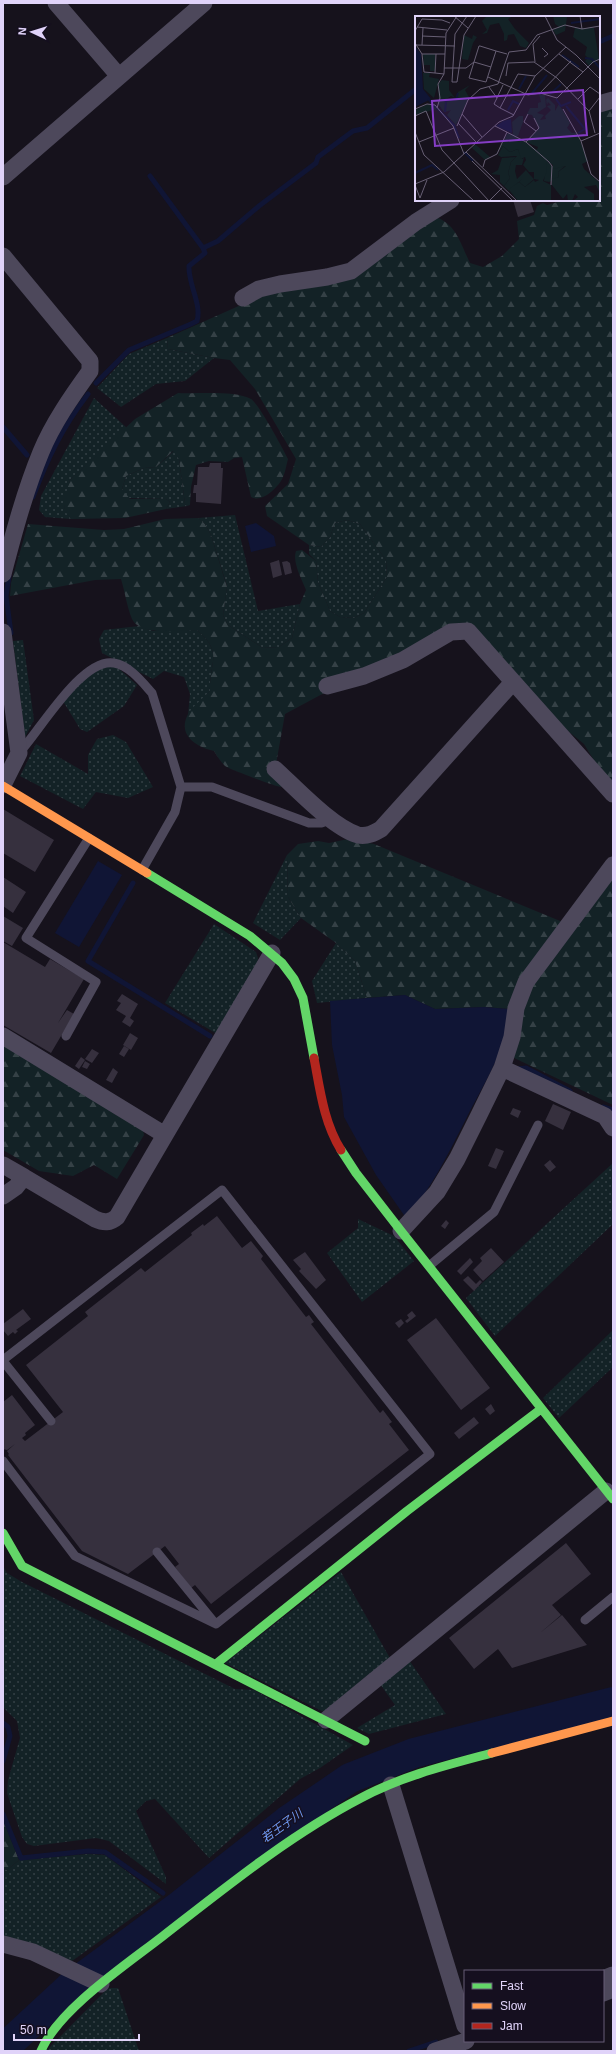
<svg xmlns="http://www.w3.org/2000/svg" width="616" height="2054" font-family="Arial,'Noto Sans JP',sans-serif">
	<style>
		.grass { fill: url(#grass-dots) }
		.forest { fill: url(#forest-firs) }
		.water { fill: #101535 }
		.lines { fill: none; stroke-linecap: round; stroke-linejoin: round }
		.stream { stroke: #101535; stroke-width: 5 }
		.river { stroke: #101535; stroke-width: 30 }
		.building { fill: #36303e }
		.lane { stroke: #4d485b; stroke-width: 9 }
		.street { stroke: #4d485b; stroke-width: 17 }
		.fast { stroke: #63d668; stroke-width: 9 }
		.slow { stroke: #ff974d; stroke-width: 9 }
		.jam { stroke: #b3261e; stroke-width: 9 }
		.labels { text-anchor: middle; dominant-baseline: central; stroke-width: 3; stroke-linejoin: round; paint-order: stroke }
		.water-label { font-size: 12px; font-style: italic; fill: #6d95ed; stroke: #150f1f }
		.inset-river { fill: none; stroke: #101535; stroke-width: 2 }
		.inset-road { fill: none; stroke: #675f74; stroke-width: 1 }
		.view { fill: #853dc5; fill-opacity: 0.15; stroke: #853dc5; stroke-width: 2 }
		.inset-edge { fill: none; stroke: #e0d3f9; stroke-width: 2 }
	</style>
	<defs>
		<pattern id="grass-dots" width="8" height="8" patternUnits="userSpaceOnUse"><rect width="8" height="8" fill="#132226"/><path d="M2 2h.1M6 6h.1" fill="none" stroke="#354146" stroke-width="1.8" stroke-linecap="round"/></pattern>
		<pattern id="forest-firs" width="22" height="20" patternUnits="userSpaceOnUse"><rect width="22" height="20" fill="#132226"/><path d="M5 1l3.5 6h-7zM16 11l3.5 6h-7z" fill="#354146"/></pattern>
	</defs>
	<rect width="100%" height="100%" fill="#16121c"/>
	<path class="grass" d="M167 338 168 349 214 358 185 381 156 384 121 407 97 388 129 354Z
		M94 398 127 428 70 480 64 509 71 519 45 517 39 510 41 496Z
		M174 451 179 459 185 504 187 506 166 509 170 502 166 499 127 498 122 489 126 476 144 468 156 467Z
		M235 515 258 611 300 604 292 638 279 647 263 648 228 625 223 615 227 586 211 535 205 524 198 518Z
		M347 520 360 524 386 560 387 577 364 613 354 618 340 617 330 611 318 582 316 561 309 554V545L321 547 330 537 335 523Z
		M139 626 153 631 197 630C224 653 209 662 210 691L188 715 190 694 184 677 164 671 153 679 102 653 99 639 104 630Z
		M23 640 34 720 25 737 13 641Z
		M101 667H117L137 685 124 706 87 732 80 729 63 701 91 673Z
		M113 735 126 742 153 787 128 798 96 792 83 809 20 776 36 744 88 774V755L97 739Z
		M287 855 288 897 301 918 280 940 253 923Z
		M214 924 256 952 258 958 257 965 217 1034 165 1003Z
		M336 943 355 961 367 998 317 1003 312 981Z
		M613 1163V1224L495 1336 466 1298Z
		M358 1219 394 1236 414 1261 362 1302 327 1253 358 1228Z
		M613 1330V1367L559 1418 543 1398Z
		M3 1566 7 1573 22 1582 235 1689 254 1690 353 1745 320 1768 300 1779 209 1858 155 1799 146 1801 136 1811 166 1877V1884L109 1841 96 1838 34 1846 27 1844 22 1837 7 1793 8 1780 20 1738 17 1721 3 1707Z
		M341 1572 391 1660 326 1713 225 1663Z
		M409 1660 446 1714 369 1734 357 1728 395 1705 380 1684Z
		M88 1854 105 1855 161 1897 72 1961 3 1937V1869L7 1870 19 1860Z
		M108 1988H118L139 2051H46Z"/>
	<path class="forest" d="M613 103V784L597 765 584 744 557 722 472 631 326 692 285 714 276 764 282 784 281 787C277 787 229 769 225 766 221 762 217 756 214 751 196 747 177 735 188 714 193 706 203 698 210 691 209 662 224 653 197 630 181 631 140 636 132 619 127 607 125 592 121 579L95 580 10 596 11 583 28 524 104 530 124 529 165 519 198 518 205 524 211 535 227 587 223 615 228 625 263 648 279 647 292 638 300 604 306 590C302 580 292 562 296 551L302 550 316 561 318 582 330 611 340 617 354 618 364 613 387 577 386 560 360 524 347 520 335 523 330 537 321 547 309 545 267 516 265 506 288 484 296 459 255 389 230 360 214 358 168 349 167 338 277 289 329 282 435 217C456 223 461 245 470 263L483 267 502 256 519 239 517 221 534 215 537 206 543 203 547 205 565 200H599V108Z
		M178 393C197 394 235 390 251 399 259 404 283 449 288 459 286 466 285 475 281 481 275 490 261 503 251 497L242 457 234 458 228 462 209 461 196 465 191 487 190 505 187 506 185 504 179 459 173 451 156 467 144 468 126 476 122 489 130 499H166L170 502 166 509 125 518 71 519 64 510 65 497 70 480 135 419Z
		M348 839 374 844 565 923 509 1009 484 1007 435 1009 405 995 367 998 355 961 336 943 301 918 288 897 287 855 298 844 318 841 329 843Z
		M613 872V1105L510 1056 529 985Z
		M3 1040 143 1130 144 1135 117 1179 94 1165 73 1176 39 1171 3 1150Z
		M3 1820 19 1860 7 1870 3 1869Z"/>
	<path class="water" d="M256 523 274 536 276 546 251 552 245 526Z
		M98 861 122 875 79 947 55 933Z
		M405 995 435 1009 484 1007 509 1009C506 1052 485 1081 466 1119 448 1154 432 1188 406 1218L376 1175 344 1117 342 1095 332 1045 330 1001Z"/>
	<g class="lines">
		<path class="stream" d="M599 42 613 36
			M203 248 218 241 259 206 316 163 318 157 353 131 367 128 416 89
			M96 383 129 350 191 324 197 321C202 304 188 284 189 266L205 253 203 248 150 176
			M3 427 27 455
			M33 497C48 457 62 428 88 394
			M9 576 6 596 11 633
			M133 883 88 961 210 1036
			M517 1069 526 1068 570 1091
			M603 1107 613 1110
			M3 1723 8 1727 10 1736 3 1761
			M3 1814 21 1858 88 1851 105 1852 163 1893
			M409 2051 436 2042"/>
		<path class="river" d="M3 2049 72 1985 179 1906 287 1821 350 1778 414 1753 613 1702"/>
	</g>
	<path class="building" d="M513 200H530L534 212 518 217Z
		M210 463H221V468H223L221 504 196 502V493H193L194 485H197L198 467H209Z
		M279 560 282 575 273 578 270 563Z
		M287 561 290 563 292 573 285 575 282 562Z
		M3 809 54 840 35 872 3 853Z
		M3 877 26 892 13 913 3 906Z
		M3 916 23 928 12 946 3 941Z
		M3 942 45 967 50 959 84 979 58 1023 67 1010 74 1014 51 1053 3 1025Z
		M122 994 138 1004 130 1018 134 1021 130 1027 122 1022 126 1016 116 1010 121 1003 117 1001Z
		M130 1033 138 1038 131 1050 123 1045Z
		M124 1046 129 1049 124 1057 119 1054Z
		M92 1049 99 1053 92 1063 85 1059Z
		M81 1057 85 1060 79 1069 75 1066Z
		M85 1061 90 1064 87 1069 82 1067Z
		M113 1068 118 1072 112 1083 106 1080Z
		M553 1104 571 1112 563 1130 545 1121Z
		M513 1108 521 1111 518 1118 510 1114Z
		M496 1148 504 1151 496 1169 488 1166Z
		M550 1160 556 1167 550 1172 544 1165Z
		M217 1216 242 1248 251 1241 263 1256 261 1259 306 1317 309 1315 314 1322 311 1324 380 1413 383 1410 392 1422 389 1424 409 1450 211 1604 195 1585 191 1588 175 1567 179 1564 165 1546 128 1574 82 1551 8 1455 9 1454 7 1451 15 1444 7 1450 3 1449V1402L12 1395 35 1425 25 1433 26 1435 22 1438 25 1441 63 1412 26 1365 88 1316 85 1312 141 1268 145 1272 192 1235 191 1233 203 1224 204 1226Z
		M446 1220 449 1223 445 1229 441 1226Z
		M491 1248 504 1262 483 1281 473 1270 482 1261 480 1258Z
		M305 1252 326 1280 316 1289 299 1271 301 1269 293 1260Z
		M470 1258 473 1262 461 1275 457 1271Z
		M468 1276 476 1284 480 1280 482 1282 474 1291 463 1280Z
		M23 1309 31 1319 16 1330 18 1331 15 1334 13 1332 8 1336 3 1330V1324Z
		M412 1311 416 1316 407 1323 405 1321 409 1318 407 1315Z
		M436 1318 490 1388 461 1410 407 1340Z
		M401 1319 404 1323 399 1328 395 1323Z
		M491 1404 495 1411 490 1415 485 1409Z
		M474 1417 479 1423 459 1439 454 1433Z
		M566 1543 591 1574 552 1605 561 1615 540 1633 562 1615 587 1645 512 1668 498 1649 474 1669 449 1638Z"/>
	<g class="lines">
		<path class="lane" d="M19 753C39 732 82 657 114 663 129 665 143 683 152 693L181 787 175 812 142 870
			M181 787H212L309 823H322L331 819
			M66 1036 96 982 26 938 89 838
			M429 1266 494 1212 538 1125
			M3 1360 222 1190 430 1454 216 1624 75 1556 3 1461
			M3 1361 51 1421
			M157 1552 214 1622
			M585 1620 613 1597"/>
		<path class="street" d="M56 3 118 75
			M599 104 613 100
			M3 177 204 3
			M3 256 90 361V371C72 396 53 423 41 452 25 491 14 532 3 574
			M243 298 259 289 280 284 327 277 351 271 416 222 451 200
			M3 632 19 753 3 785
			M327 686 364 676 403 660 451 632 468 631 613 794
			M275 769C296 788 332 827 358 835 367 837 374 833 381 829L513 682
			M3 1036 165 1135 272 953
			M502 1068 605 1116 613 1128
			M3 1165 24 1177
			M3 1196 16 1187 24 1177 95 1219C104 1223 110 1223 117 1217L165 1135
			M401 1231 437 1192 457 1159 479 1115 502 1068 512 1037 516 1008 526 982 613 865
			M326 1720 606 1491
			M391 1785 465 2026
			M3 1944 33 1952 101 1984
			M603 1979 613 1975
			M603 1993 613 1989
			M435 2051 466 2041"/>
		<path class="fast" d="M147 873 250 936 282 963 294 979 303 998 314 1058
			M341 1150 356 1173 401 1231 613 1499
			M3 1533 22 1566 365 1741
			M216 1664 407 1511 541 1409
			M41 2051C58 2010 127 1964 163 1936 226 1887 290 1835 361 1798 402 1776 447 1765 492 1753"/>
		<path class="slow" d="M3 786 147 873
			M492 1753 613 1721"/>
		<path class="jam" d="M314 1058C320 1090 324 1123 341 1150"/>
	</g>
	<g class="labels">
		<g class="water-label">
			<text transform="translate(282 1826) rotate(-36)">若王子川</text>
		</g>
	</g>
	<g transform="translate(415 16)">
		<rect width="185" height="185" fill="#16121c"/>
		<path d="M27 64 34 65V74L40 82 36 80 30 84 32 91 29 96 24 89 23 68ZM55 69 50 74 54 81 41 109 32 99 36 94 30 96 32 85 41 84 43 76ZM13 88H18L22 93 0 99V94ZM60 128 75 141 70 144 57 132ZM88 130 95 136 103 133 107 143 109 142 107 149H101L100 155 102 163 111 154 116 160 119 163 110 171 104 166 107 163 94 175 89 170 95 162 93 157 96 146 102 140 86 141 83 139ZM131 144 139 152 150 150 143 156 144 161 134 166 129 165Z" fill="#132226"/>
		<path d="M98 0 93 3 100 13 114 27 111 32 105 30 99 18 93 19 92 24 89 25V18L84 7 75 9 72 17 67 18 72 14 67 5 71 1ZM138 0 152 1 150 15 141 19 138 14 144 11 140 8ZM160 12H179L184 43 174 50 170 45 173 42 170 39 172 31 158 21ZM49 19 57 23 58 19 62 21 58 27 53 44 47 43ZM8 38H20V55H15V49H9ZM8 57H15L14 61 24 63 19 82 9 73ZM124 78 130 79 131 91 122 97 129 99 125 104 131 103 130 100 136 94 132 90 136 89 133 86 132 89 131 84 133 82 140 89V95L144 88 155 107 152 112 157 117H162L173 145 167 148 169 153 185 167V177L181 169 169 171 179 178V185H158L163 181 160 178 157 185H153L152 178 148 183 137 169V163L144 161 143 156 151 150 138 153V149L131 144 132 155 128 165 136 169V185H103L95 175 94 173 104 166 110 171 119 164 120 166 124 164 119 163V156H114L108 149 111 144 110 141 106 143 103 133 95 136 88 130 80 140 93 117 98 118 97 106 104 100H108V106L103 120H101L122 134 123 131 111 126 124 112 117 99 112 98 115 92H123V87L126 86ZM101 141 96 146 93 157 95 162 89 170 85 166V159L76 158 83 154 87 142Z" fill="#132226"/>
		<path d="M0 30 6 38 8 73 16 83 0 91ZM96 103 97 117 81 110 88 105Z" fill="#101535"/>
		<path class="inset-river" d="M156 7 185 3M147 39 164 51M170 42 177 43 185 52M104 73 111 60M117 77 132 59M135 78 146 68M13 83 39 109 44 122M141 83 146 90 156 86M151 90 170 113 163 117M93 94 98 85 104 88M30 96 31 85 41 83 43 77M49 136 58 145M0 157 17 149 23 154"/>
		<path class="inset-road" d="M39 0 53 12M52 0 40 18 37 66H42L49 19 61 0M130 0 142 24 161 39 185 63M165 0 167 13M2 11 32 14M0 15 7 3 27 4 35 7M7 20 30 21M0 27 7 38 9 56 20 57M1 29 40 30M7 29 8 12M127 32 133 38 129 41M81 35 71 66 54 62 64 30H65L81 35 92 38M7 38H30M21 38 20 57 29 58M144 38 168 56M59 46 76 51M120 46 118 28 125 20M29 52H51L59 46M91 60 93 47 119 46 142 62 174 95 185 81M73 61 113 79 125 77 142 82 178 46 185 43M74 71 82 82 79 88 85 92M125 77 156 45M82 82 88 69M163 83 175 71 185 78M22 92 25 82 23 68 29 58 31 17 42 0M0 93 12 88 20 89 38 110 49 138M148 93 166 125M174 95 180 117M47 98 67 121M113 98 109 106 121 115M99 99 85 92 103 58 120 60M0 100 11 95 27 134 74 185 87 172M43 107 61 126M42 110 53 84 65 73 83 68 94 36 111 34 122 19 150 9 167 13 185 10M80 110 111 126 134 146 137 150 136 169M0 116 9 139 59 185M185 117 166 125 176 158 185 166M4 126 39 112M111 126 124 112 119 102M51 136 102 185M57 145 98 185M68 151 70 144 82 138 92 116M0 168 29 156 84 106 98 100 120 60 151 31M0 169 5 182M5 182 12 164"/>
		<path class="view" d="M168 74 172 119 20 130 17 85Z"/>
		<rect width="185" height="185" class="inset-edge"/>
	</g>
	<rect width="616" height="2054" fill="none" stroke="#e0d3f9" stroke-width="8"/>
	<rect x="464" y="1970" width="140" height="72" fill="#150f1f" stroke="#665d76"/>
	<rect x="472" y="1983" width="20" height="6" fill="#63d668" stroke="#665d76"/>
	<text x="500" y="1990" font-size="12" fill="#e0d3f9">Fast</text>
	<rect x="472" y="2003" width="20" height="6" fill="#ff974d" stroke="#665d76"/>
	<text x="500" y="2010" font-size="12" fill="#e0d3f9">Slow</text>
	<rect x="472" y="2023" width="20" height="6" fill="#b3261e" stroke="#665d76"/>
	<text x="500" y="2030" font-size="12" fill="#e0d3f9">Jam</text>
	<g transform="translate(32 32) rotate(274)" stroke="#150f1f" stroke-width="3" paint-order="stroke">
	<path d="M0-3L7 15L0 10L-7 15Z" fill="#e0d3f9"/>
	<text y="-6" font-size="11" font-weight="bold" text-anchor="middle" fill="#e0d3f9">N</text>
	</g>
	<path d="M14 2034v6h125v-6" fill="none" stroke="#e0d3f9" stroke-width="2"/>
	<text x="20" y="2034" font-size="12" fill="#e0d3f9" stroke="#150f1f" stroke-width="3" paint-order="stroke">50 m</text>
</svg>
